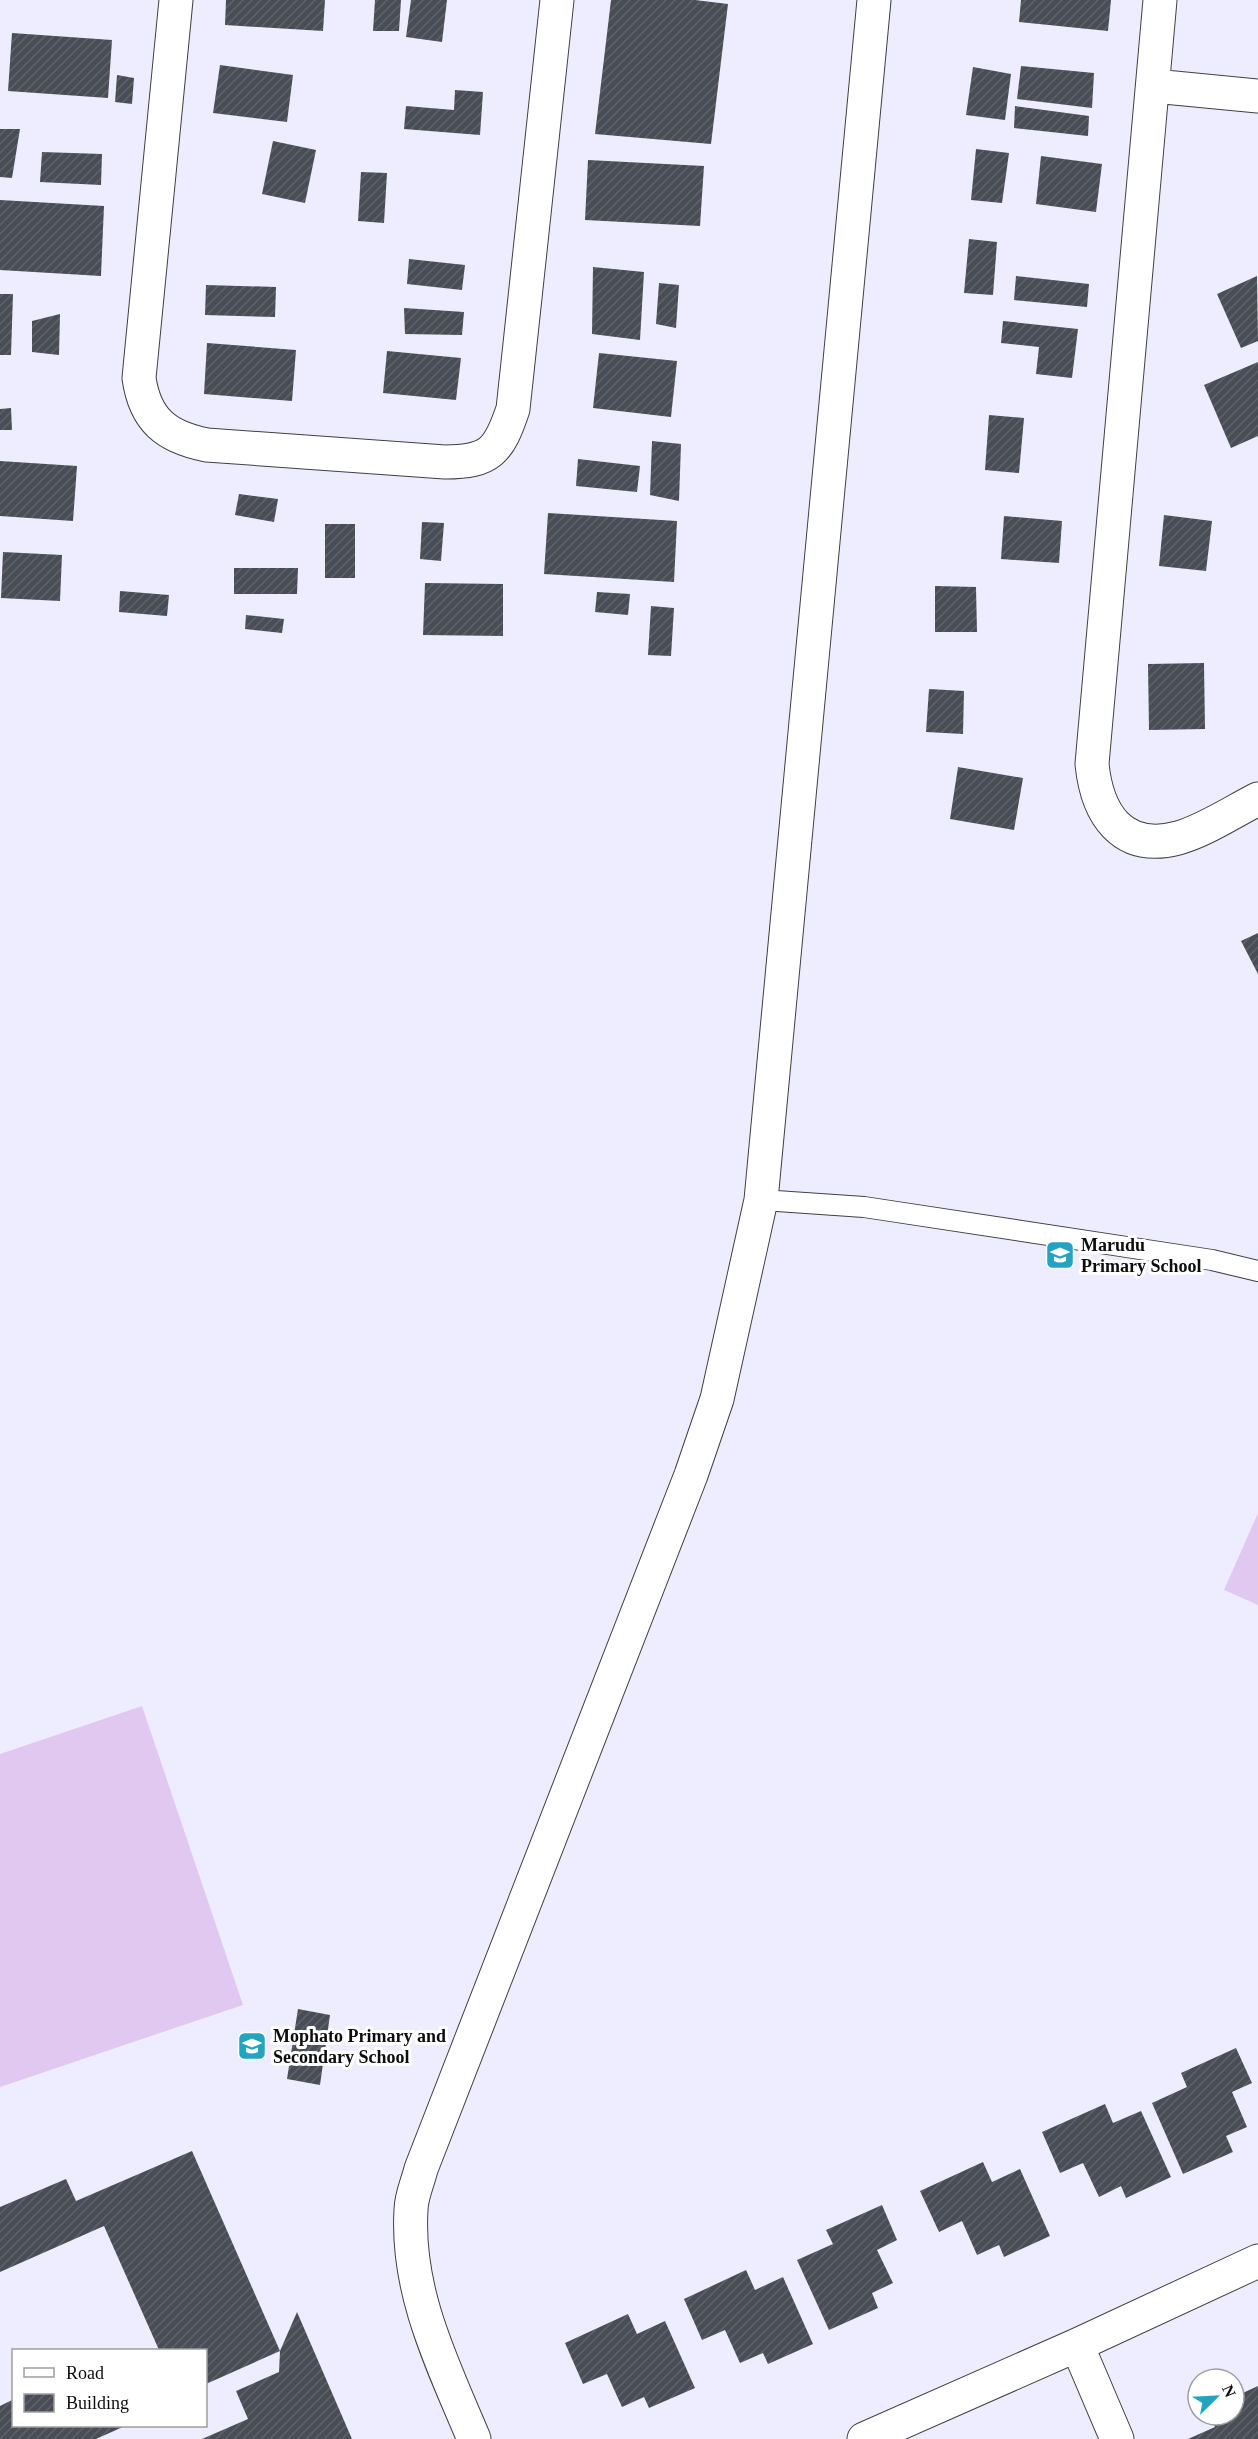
<svg xmlns="http://www.w3.org/2000/svg" width="1258" height="2439" font-family="'Times New Roman',serif">
	<style>
		.pitch { fill: #e0c8f1 }
		.building { fill: url(#building-hatch) }
		.lines { fill: none; stroke-linecap: round; stroke-linejoin: round }
		.lane-casing { stroke: #404040; stroke-width: 22 }
		.street-casing { stroke: #404040; stroke-width: 35 }
		.lane { stroke: #fff; stroke-width: 20 }
		.street { stroke: #fff; stroke-width: 33 }
		.labels { text-anchor: middle; dominant-baseline: central; stroke-width: 6; stroke-linejoin: round; paint-order: stroke }
		.poi-label { font-size: 18px; font-weight: bold; fill: #0d0d0d; stroke: #fff; text-anchor: start }
	</style>
	<defs>
		<pattern id="building-hatch" width="6" height="6" patternUnits="userSpaceOnUse" patternTransform="scale(1.5)"><rect width="6" height="6" fill="#494e56"/><path d="M-1 1l2-2M0 6l6-6M5 7l2-2" fill="none" stroke="#5f6369"/></pattern>
	</defs>
	<rect width="100%" height="100%" fill="#eeedff"/>
	<path class="pitch" d="M1258 1513V1605L1224 1590Z
		M142 1706 243 2005 0 2087V1754Z"/>
	<path class="building" d="M226 0H325L323 31 225 25Z
		M375 0H401L399 31H373Z
		M411 0H447L442 42 406 37Z
		M611 0H695L728 4 711 144 595 134Z
		M1021 0H1111L1108 31 1019 22Z
		M12 33 112 40 108 98 8 91Z
		M220 65 293 75 287 122 213 113Z
		M1021 66 1094 73 1092 108 1017 99Z
		M973 67 1011 74 1005 120 966 115Z
		M117 75 134 78 132 104 115 102Z
		M455 90 483 92 480 135 404 129 406 106 454 110Z
		M1015 106 1089 116 1088 136 1014 128Z
		M0 129H20L12 178 0 177Z
		M273 141 316 150 305 203 262 194Z
		M976 149 1009 153 1002 203 971 200Z
		M42 152 102 154 101 185 40 182Z
		M1041 156 1102 164 1096 212 1036 204Z
		M588 160 704 166 700 226 585 220Z
		M361 172 387 173 384 223 358 221Z
		M0 200 104 206 101 276 0 270Z
		M969 239 997 242 993 295 964 293Z
		M409 259 465 265 462 290 407 284Z
		M593 267 644 272 640 340 592 334Z
		M1016 276 1089 284 1087 307 1014 300Z
		M1257 276 1258 341 1241 348 1217 294Z
		M659 283 679 285 676 328 656 324Z
		M206 285 276 287 275 317 205 315Z
		M0 294H13L11 355H0Z
		M404 308 464 312 462 335 405 334Z
		M60 314 59 355 32 352V321Z
		M1003 321 1078 329 1072 378 1036 374 1039 347 1001 343Z
		M207 343 296 350 292 401 204 394Z
		M387 351 461 358 456 400 383 393Z
		M599 353 677 361 671 417 593 408Z
		M1258 362V436L1231 448 1204 385Z
		M11 408 12 430H0V409Z
		M989 415 1024 418 1019 473 985 470Z
		M652 441 681 444 679 501 650 495Z
		M578 459 640 466 637 492 576 486Z
		M0 461 77 466 73 521 0 516Z
		M239 494 278 499 274 522 235 515Z
		M548 513 677 521 674 582 544 574Z
		M1164 515 1212 521 1206 571 1159 566Z
		M1004 516 1062 521 1059 563 1001 559Z
		M422 522 444 523 441 561 420 559Z
		M325 524H355V578H325Z
		M3 552 62 555 60 601 1 598Z
		M234 568H298L297 594H234Z
		M425 583 503 584V636L423 635Z
		M935 586 976 587 977 632H935Z
		M120 591 169 595 167 616 119 612Z
		M597 592 630 594 628 615 595 612Z
		M651 606 674 608 671 656 648 655Z
		M246 615 284 619 282 633 245 629Z
		M1204 663 1205 729 1149 730 1148 664Z
		M929 689 964 691 963 734 926 732Z
		M958 767 1023 778 1014 830 950 819Z
		M1258 933V974L1241 941Z
		M298 2009 330 2015 320 2085 287 2079Z
		M1236 2048 1252 2083 1232 2092 1247 2127 1226 2136 1233 2152 1183 2174 1152 2103 1187 2087 1181 2073Z
		M1105 2104 1113 2123 1141 2111 1171 2177 1126 2198 1121 2186 1099 2197 1083 2163 1060 2173 1042 2132Z
		M192 2151 280 2351 206 2384V2350H159L104 2226 0 2272V2207L66 2179 76 2201Z
		M983 2162 992 2182 1020 2169 1050 2236 1004 2257 999 2245 977 2255 962 2221 939 2232 920 2191Z
		M882 2205 897 2240 877 2250 893 2283 872 2293 878 2308 829 2330 797 2260 833 2244 826 2230Z
		M746 2270 755 2290 783 2277 813 2344 768 2364 763 2353 740 2363 725 2330 702 2340 684 2299Z
		M297 2312 352 2439H202L248 2419 236 2391 279 2372 280 2351Z
		M628 2314 637 2334 665 2321 695 2388 649 2408 644 2397 622 2407 607 2374 583 2384 565 2343Z
		M1258 2386V2439H1188L1215 2427 1210 2415H1234V2397Z
		M14 2399V2426H125L96 2439H0V2406Z"/>
	<g class="lines">
		<g class="lane-casing">
			<path id="lane" d="M761 1200 864 1207 1212 1260 1258 1271"/>
		</g>
		<g class="street-casing">
			<path id="street" d="M176 0 139 378C145 420 166 437 207 445L445 462C490 462 499 451 513 409L557 0
				M1160 0 1092 764C1097 813 1121 853 1178 838 1204 831 1234 811 1258 799
				M1154 86 1258 96
				M1077 2345 1117 2439
				M474 2439C443 2365 406 2292 411 2210 411 2196 418 2182 421 2169L691 1475 717 1399 761 1200 874 0
				M864 2439 1077 2345 1258 2261"/>
		</g>
		<use href="#lane" class="lane"/>
		<use href="#street" class="street"/>
	</g>
	<defs>
		<g id="school-square" transform="scale(1.5)"><rect x="-9" y="-9" width="18" height="18" rx="4" fill="#23a3bf" stroke="#fff"/><path d="M0-5L7-2L0 1L-7-2ZM-4 1L0 2.5L4 1V4Q0 6-4 4Z" fill="#fff"/></g>
	</defs>
	<g fill-rule="evenodd">
		<use href="#school-square" x="1060" y="1255"/>
		<use href="#school-square" x="252" y="2046"/>
	</g>
	<g class="labels">
		<g class="poi-label">
			<text x="1081" y="1245">Marudu<tspan x="1081" dy="21">Primary School</tspan></text>
			<text x="273" y="2036">Mophato Primary and<tspan x="273" dy="21">Secondary School</tspan></text>
		</g>
	</g>
	<rect x="12" y="2349" width="195" height="78" fill="#ffffff" stroke="#9e9e9e" stroke-width="1.5"/>
	<rect x="24" y="2368" width="30" height="9" fill="#ffffff" stroke="#9e9e9e" stroke-width="1.5"/>
	<text x="66" y="2379" font-size="18" fill="#0d0d0d">Road</text>
	<rect x="24" y="2394" width="30" height="18" fill="url(#building-hatch)" stroke="#9e9e9e" stroke-width="1.5"/>
	<text x="66" y="2409" font-size="18" fill="#0d0d0d">Building</text>
	<g transform="translate(1216 2397) rotate(66)"><circle r="28" fill="#ffffff" stroke="#9e9e9e" stroke-width="1.5"/>
	<path d="M0-4.5L10 22L0 15L-10 22Z" fill="#23a3bf"/>
	<text y="-9" font-size="16" font-weight="bold" text-anchor="middle" fill="#0d0d0d">N</text>
	</g>
</svg>
